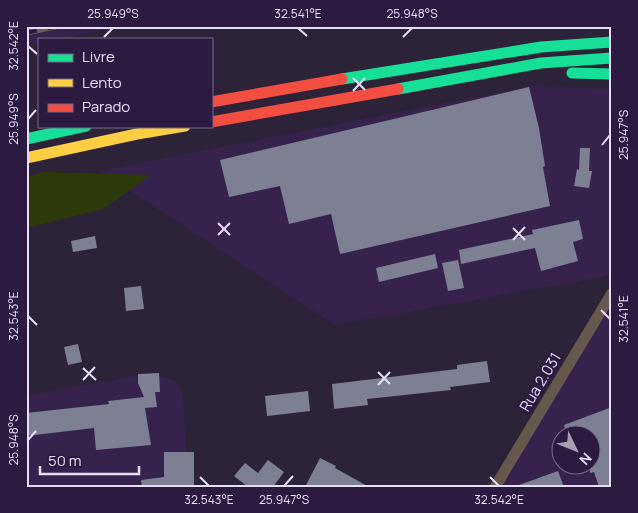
<svg xmlns="http://www.w3.org/2000/svg" width="638" height="513" font-family="Manrope,sans-serif">
	<style>
		.built { fill: #37224d; fill-rule: evenodd }
		.green { fill: #2d3908 }
		.building { fill: #7c8092 }
		.lines { fill: none; stroke-linecap: round; stroke-linejoin: round }
		.street { stroke: #67584e; stroke-width: 11 }
		.fast { stroke: #16e098; stroke-width: 11 }
		.slow { stroke: #ffcf43; stroke-width: 11 }
		.jam { stroke: #f24e42; stroke-width: 11 }
		.rail-casing { stroke: #685d58; stroke-width: 5.5 }
		.rail { stroke: #2d1a41; stroke-width: 4; stroke-dasharray: 11; stroke-linecap: butt }
		.ticks { fill: none; stroke: #e8ddf7; stroke-width: 2 }
		.labels { text-anchor: middle; dominant-baseline: central; stroke-width: 5; stroke-linejoin: round; paint-order: stroke }
		.street-label { font-size: 15px; fill: #e8ddf7; stroke: #2d1a41 }
		.neatline { fill: none; stroke: #e8ddf7; stroke-width: 2 }
		.ticks-label { font-size: 12px; text-anchor: middle; fill: #e8ddf7 }
	</style>
	<rect width="100%" height="100%" fill="#2d2338"/>
	<path class="built" d="M26 26H122L61 39H39V43L26 46Z
		M531 86 612 89V275L335 325 100 171Z
		M612 305V487H499L561 384ZM560 436H590V466H560Z
		M152 373 177 382 183 394 188 487H26V396Z"/>
	<path class="green" d="M44 172 151 175 103 209 26 228V177Z"/>
	<path class="building" d="M529 87 539 128 545 166 543 167 550 206 340 254 331 214 289 224 280 186 229 197 220 160Z
		M580 148H590L589 171H592L589 188 574 186 577 169 579 170Z
		M579 220 583 239 573 242 578 261 541 271 535 248 461 264 459 250 533 234 532 230Z
		M95 236 97 248 73 252 71 241Z
		M435 254 438 268 379 282 376 268Z
		M458 260 464 288 448 291 442 263Z
		M141 286 144 309 126 311 124 288Z
		M78 344 82 362 68 365 64 347Z
		M487 361 490 382 450 387 451 390 367 399 368 405 334 409 332 384 457 369V365Z
		M159 373 160 392H155L157 407 145 408 151 445 96 450 94 428 26 436V413L109 404 108 401 144 397 138 383V374Z
		M308 391 310 411 267 416 265 396Z
		M612 407V487H599L594 472 590 473V436H567L564 425Z
		M164 452H194V487H142L141 480 164 477Z
		M320 458 336 466 335 468 369 487H305Z
		M268 460 284 472 273 487H248L234 476 245 463 258 473Z
		M558 471 564 487H519V485Z"/>
	<g class="lines">
		<path class="street" d="M495 487 612 293"/>
		<path class="fast" d="M572 73 612 74
			M342 79 541 47 612 42
			M398 89 541 63 612 58
			M26 139 86 126"/>
		<path class="slow" d="M26 158 137 134 185 126"/>
		<path class="jam" d="M211 102 342 79
			M211 122 398 89"/>
		<g class="rail-casing">
			<path id="rail" d="M26 33 58 26"/>
		</g>
		<use href="#rail" class="rail"/>
	</g>
	<path class="ticks" d="M298 28 307 36M104 37 113 28M403 37 412 28M28 46 37 54M353 78 365 90M353 91 365 78M28 119 36 110M602 145 610 135M218 223 230 235M513 228 525 240M218 235 230 223M513 240 525 227M601 310 610 319M28 316 37 325M83 368 96 380M378 372 390 384M83 380 95 367M378 385 390 372M28 440 36 431M200 477 209 486M490 477 499 486M284 486 293 476"/>
	<g class="labels">
		<g class="street-label">
			<text transform="translate(540 382) rotate(-59)">Rua 2.031</text>
		</g>
	</g>
	<rect width="638" height="513" fill="none" stroke="#2d1a41" stroke-width="55"/>
	<rect x="38" y="38" width="175" height="90" fill="#2d1a41" stroke="#78688a"/>
	<rect x="48" y="54" width="25" height="8" fill="#16e098" stroke="#78688a"/>
	<text x="82" y="62" font-size="15" fill="#e8ddf7">Livre</text>
	<rect x="48" y="79" width="25" height="8" fill="#ffcf43" stroke="#78688a"/>
	<text x="82" y="88" font-size="15" fill="#e8ddf7">Lento</text>
	<rect x="48" y="104" width="25" height="8" fill="#f24e42" stroke="#78688a"/>
	<text x="82" y="112" font-size="15" fill="#e8ddf7">Parado</text>
	<g transform="translate(576 450) rotate(133)"><circle r="24" fill="#2d1a41" stroke="#78688a"/>
	<path d="M0-4L9 19L0 12L-9 19Z" fill="#a79cb4"/>
	<text y="-8" font-size="14" font-weight="bold" text-anchor="middle" fill="#e8ddf7">N</text>
	</g>
	<path d="M40 466v8h99v-8" fill="none" stroke="#e8ddf7" stroke-width="2.5"/>
	<text x="48" y="466" font-size="15" fill="#e8ddf7" stroke="#2d1a41" stroke-width="4" paint-order="stroke">50 m</text>
	<rect x="28" y="28" width="582" height="458" class="neatline"/>
	<g class="ticks-label">
		<text x="113" y="18">25.949°S</text>
		<text x="298" y="18">32.541°E</text>
		<text x="412" y="18">25.948°S</text>
		<text transform="translate(14 46) rotate(-90)" y="4">32.542°E</text>
		<text transform="translate(14 119) rotate(-90)" y="4">25.949°S</text>
		<text transform="translate(624 135) rotate(-90)" y="4">25.947°S</text>
		<text transform="translate(14 316) rotate(-90)" y="4">32.543°E</text>
		<text transform="translate(624 319) rotate(-90)" y="4">32.541°E</text>
		<text transform="translate(14 440) rotate(-90)" y="4">25.948°S</text>
		<text x="209" y="504">32.543°E</text>
		<text x="284" y="504">25.947°S</text>
		<text x="499" y="504">32.542°E</text>
	</g>
</svg>
